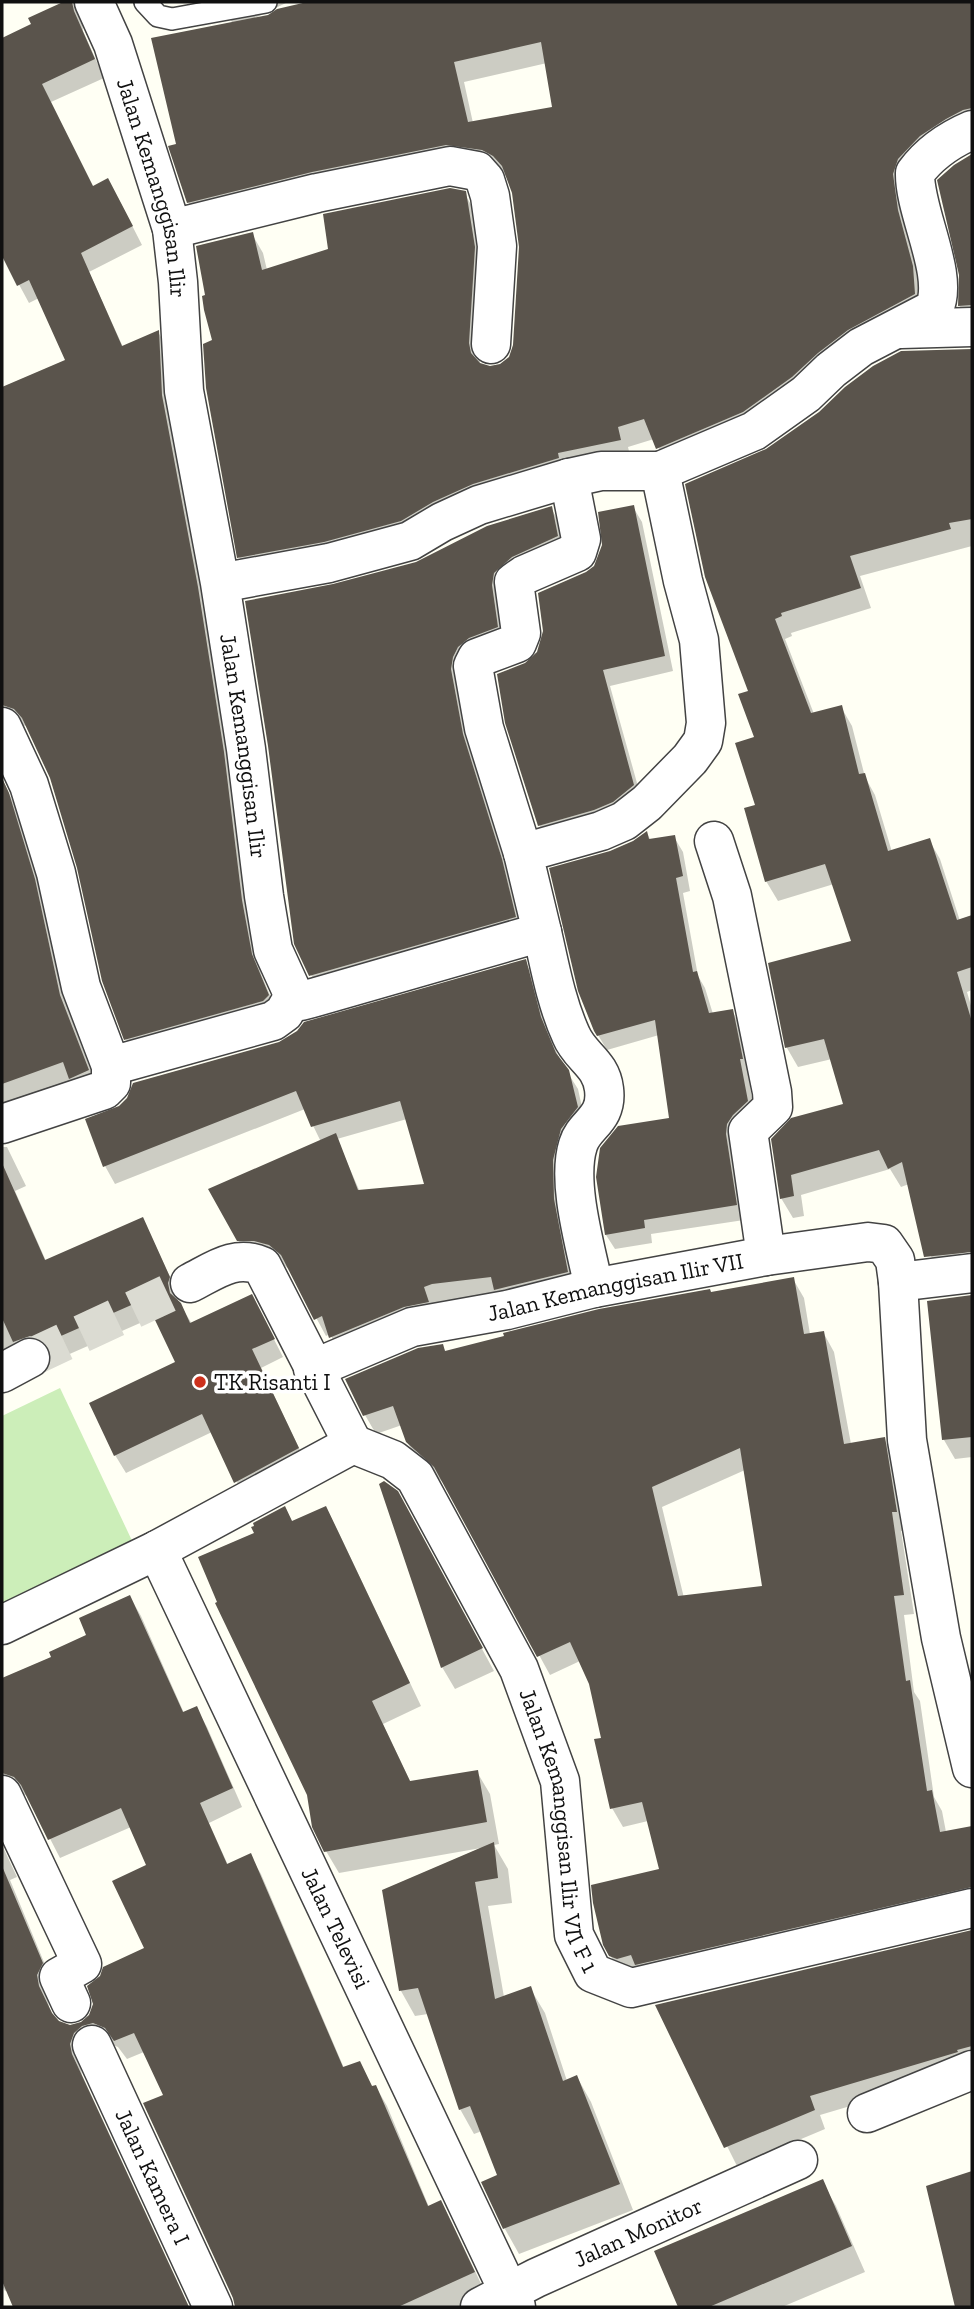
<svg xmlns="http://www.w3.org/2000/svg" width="974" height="2309" font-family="'Zilla Slab',serif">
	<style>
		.green { fill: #cceeb9 }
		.shadow { fill: #0003; fill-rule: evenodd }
		.building { fill: #5a544c; fill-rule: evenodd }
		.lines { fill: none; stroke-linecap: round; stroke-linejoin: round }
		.street-tunnel { stroke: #dbdbd2; stroke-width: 38; stroke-dasharray: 38 19; stroke-linecap: butt }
		.lane-casing { stroke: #434343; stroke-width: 24 }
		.street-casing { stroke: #434343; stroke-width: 41 }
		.lane { stroke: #fff; stroke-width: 21 }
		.street { stroke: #fff; stroke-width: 38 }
		.poi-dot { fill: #cc301c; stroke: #fff; stroke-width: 2.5 }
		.labels { text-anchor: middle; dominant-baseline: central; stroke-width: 7; stroke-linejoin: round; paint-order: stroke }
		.street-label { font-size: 23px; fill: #101010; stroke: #fff }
		.poi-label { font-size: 23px; fill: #101010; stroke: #fff; text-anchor: start }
	</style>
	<rect width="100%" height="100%" fill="#fffff4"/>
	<path class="green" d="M60 1388 135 1547 2 1611V1416Z"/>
	<path class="shadow" d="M67 2H74L82 17 83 31 104 78 51 102 93 188 118 198 142 245 89 272 123 347 158 332 168 349 208 606 252 919 261 974 278 1014 136 1057 126 1039 79 868 51 775 26 726 14 723 2 726V389L67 361 39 298 29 303 2 253V40L33 25 30 19Z
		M221 2H288L255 18 269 17 278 10 315 2H592L623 64 642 57 627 2H850L874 50 972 6V131L908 180 926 314 669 468 654 439 628 447 631 460 251 577 239 557 215 342 252 234 263 253 267 270 330 250 464 193 476 213 485 268 480 364 490 368 501 365 510 358 515 346 521 247 513 192 506 176 494 169 200 222 188 202 178 145 233 24ZM547 63 554 108 473 123 464 82Z
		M972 156V325L959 305 961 275 955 167Z
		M972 351V546L860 576 871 608 791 633 792 636 785 639 814 714 841 707 852 726 865 777 875 795 892 852 929 840 940 859 960 921 972 917V990L967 992 972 1009V1251L933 1260 922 1240 909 1184 901 1187 890 1169 801 1195 804 1216 793 1218 781 1198 773 1140 846 1105 832 1059 798 1067 787 1048 770 964 854 942 834 884 778 901 766 881 757 806 756 738 750 692 767 451 902 353Z
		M633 507 642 522 673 671 610 686 642 801 548 841 539 825 526 665 539 653 587 574 595 567Z
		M551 508 559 522 565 550 523 569 505 641 458 684 470 750 509 874 522 931 319 989 311 975 333 586 416 564Z
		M2 778 18 813 44 898 69 1012 98 1090 2 1105Z
		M647 833 651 841 674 837 683 852 690 891 683 893 698 976 705 988 713 1014 732 1011 740 1025 750 1074H748L755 1116 744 1220 651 1234 652 1243 615 1249 606 1235 671 1119 659 1035 607 1050 595 1030 610 853 634 843Z
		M525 962 535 979 550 1037 561 1062 578 1089 586 1126 577 1289 498 1294 442 1301 432 1304 341 1355 330 1334 326 1336 291 1271 280 1262 248 1258 210 1190 321 1142 305 1109 115 1184 105 1166 87 1120 280 1044ZM407 1119 426 1186 360 1192 337 1139Z
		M2 1147H7L26 1186 15 1191 46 1261 143 1219 179 1296 178 1301 192 1324 261 1314 283 1357 261 1368 308 1467 246 1500 212 1432 126 1473 115 1455 178 1363 156 1316 56 1360 43 1354 2 1372Z
		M793 1279 804 1298 810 1334 823 1332 834 1352 851 1444 884 1439 895 1458 907 1531H901L914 1614 904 1615 914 1692 920 1701 934 1797 942 1811 946 1832 972 1828V1907L622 1975 610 1955 661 1870 648 1821 623 1827 612 1808 603 1739 590 1684 580 1661 550 1675 446 1485 419 1462 407 1442 402 1425 376 1434 365 1415 442 1346 446 1352 711 1294ZM745 1470 764 1587 684 1598 662 1507Z
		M972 1297V1457L955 1459 944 1440 929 1302Z
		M285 1508 293 1523 326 1508 338 1531 421 1706 383 1724 411 1783 477 1772 490 1794 499 1844 494 1845 508 1869 512 1903 488 1906 504 1997 530 1988 545 2013 567 2081 577 2077 591 2102 633 2210 519 2254 505 2229 483 2183 499 2175 482 2131 474 2134 460 2109 428 2014 415 2016 401 1991 384 1891 481 1848 339 1873 326 1851 256 1534Z
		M410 1516 494 1671 455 1689 442 1667Z
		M130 1597 141 1616 184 1713 196 1708 207 1727 242 1807 209 1823 228 1865 250 1855 261 1874 344 2068 359 2063 373 2088 376 2087 387 2106 429 2207 440 2202 451 2221 485 2292 472 2307H236L165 2096 144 2052 127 2059 118 2047 105 2042 80 2064 82 2075 189 2307H15L8 2290 5 2291 2 2286V1845L17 1877 10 1880 53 1984 47 1995 49 2007 55 2020 68 2026 80 2025 91 2016 146 1949 148 1866 131 1827 60 1858 28 1796 15 1792 2 1796V1680L53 1658 89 1636Z
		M972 1932V2070L820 2115 825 2129 737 2166 657 2006Z
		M972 2173V2307H957L928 2187Z
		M822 2182 836 2206 865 2272 782 2307H680L657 2252Z"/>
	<path class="building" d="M63 2H72L74 11 95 59 42 84 93 186 108 178 133 226 81 253 122 346 159 330 162 395 198 587 224 752 242 900 252 954 269 995 263 1001 124 1040 102 981 77 868 50 778 22 718 14 709 2 705V387L65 360 29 280 17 286 2 256V38L31 24 28 18Z
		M307 2H972V108L963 110 946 119 920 136 898 159 893 174 898 210 913 266 915 294 848 330 818 353 792 377 743 412 656 449 644 419 618 427 621 440 558 453 559 458 473 484 433 502 401 521 324 542 237 558 206 388 203 344 212 340 204 310 202 296 205 295 196 246 253 232 262 270 328 249 323 214 450 188 466 191 475 247 469 343 471 353 480 363 490 366 500 364 509 357 513 345 519 247 512 193 502 166 493 156 482 150 446 145 312 172 187 203 168 146 176 144 151 38 268 15 277 9ZM541 42 552 107 468 122 454 62Z
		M972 154V305L958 306 959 275 937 180 954 165Z
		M972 349V519L949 523 951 529 850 556 861 588 781 613 782 616 775 619 811 713 842 705 859 774 865 773 888 851 930 838 957 920 972 915V967L957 972 972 1022V1252L924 1257 902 1162 888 1169 879 1150 791 1175 794 1196 780 1199 771 1139 791 1118 843 1104 824 1039 785 1048 768 963 851 941 825 864 765 882 744 808 755 805 735 743 754 737 738 694 748 691 705 577 685 484 766 449 819 412 845 387 873 366 901 351Z
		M634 505 665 656 603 670 634 785 613 802 594 810 538 826 505 723 497 674 525 663 537 652 543 631 538 593 586 572 594 566 602 545 598 512Z
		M552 506 558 536 512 557 494 573 492 585 498 627 469 638 458 647 453 657 451 669 463 734 502 859 516 917 309 976 294 944 268 746 245 601 333 584 416 562 487 526Z
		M2 778 9 793 35 879 60 995 89 1070 69 1079 63 1062 2 1084Z
		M647 831 649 839 675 835 683 876 676 878 693 972 697 971 709 1013 733 1009 743 1059H740L748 1101 733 1115 727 1124 726 1134 737 1205 644 1220 645 1228 605 1235 596 1177 600 1148 618 1126 669 1118 655 1020 597 1036 594 1031 578 991 549 868 610 851 633 841Z
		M526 959 541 1017 556 1053 569 1070 578 1107 561 1129 553 1160 554 1199 568 1272 494 1290 491 1277 432 1284 424 1287 429 1302 404 1307 329 1338 322 1316 314 1320 281 1255 269 1245 254 1241H237L208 1189 336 1133 358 1190 424 1184 400 1101 311 1127 296 1091 103 1167 85 1119 119 1106 127 1098 133 1083 279 1042 297 1031 304 1022Z
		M2 1163 45 1260 143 1217 170 1277 168 1283 170 1293 181 1303 190 1323 252 1294 275 1339 252 1349 299 1448 234 1483 202 1414 114 1456 89 1403 175 1362 145 1299 45 1343 30 1336 13 1342 2 1318Z
		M794 1277 804 1334 824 1331 844 1444 885 1437 897 1512H892L904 1595 894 1596 906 1681 910 1680 927 1791 932 1790 940 1832 972 1826V1887L635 1965 631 1955 617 1959 609 1956 603 1945 593 1903 591 1885 659 1869 642 1802 610 1809 594 1739 601 1738 589 1684 570 1642 537 1657 434 1467 406 1442 393 1406 363 1416 345 1379 418 1348 443 1344 445 1351 504 1336 503 1333 599 1309 710 1289 711 1292ZM740 1448 762 1586 678 1596 652 1487Z
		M972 1295V1437L942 1440 927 1301Z
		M384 1481 398 1491 483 1648 441 1668 379 1484Z
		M285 1506 292 1521 326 1506 410 1683 372 1701 410 1781 478 1770 487 1822 324 1852 312 1827 307 1795 215 1603 217 1602 198 1557 254 1533 251 1527 254 1526 253 1523Z
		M130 1595 183 1712 197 1706 233 1788 200 1803 227 1864 251 1853 343 2067 360 2061 372 2086 376 2085 428 2206 441 2200 475 2272 398 2307H235L233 2298 143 2103 163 2095 134 2033 114 2041 105 2028 93 2023 82 2026 74 2033 70 2044 72 2054 189 2307H13L2 2281V1866L43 1963 37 1975 39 1986 52 2013 59 2021 70 2025 81 2022 89 2015 93 2004 87 1986 100 1976 103 1967 144 1948 112 1881 146 1865 121 1808 48 1840 21 1785 14 1777 2 1773V1678L51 1657 49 1652 86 1635 79 1618Z
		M494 1842 498 1878 475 1882 495 1999 531 1986 563 2081 577 2075 620 2184 503 2229 481 2182 497 2175 470 2106 459 2110 418 1988 399 1991 382 1890Z
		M972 1930V2046L957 2050 958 2052 810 2096 815 2110 724 2148 655 2005Z
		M972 2171V2307H955L926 2186Z
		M823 2179 852 2246 709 2307H678L654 2251Z"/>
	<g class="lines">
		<path class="street-tunnel" d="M30 1358 190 1283"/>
		<g class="lane-casing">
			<path id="lane" d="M145 2 158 16 172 19 266 2"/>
		</g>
		<g class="street-casing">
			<g id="street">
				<path id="s1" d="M94 2 113 44 172 229 178 282 184 391 220 583 246 749 264 896 273 950 294 996 301 1001 316 997 542 932 523 853 601 831 624 821 647 803 690 759 703 741 706 723 699 640 683 581 660 471H601L569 478 479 505 442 522 410 541 329 563 220 583"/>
				<path d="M172 229 317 193 450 166 477 171 485 180 490 196 497 246 491 344"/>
				<path d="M901 329 972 327"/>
				<path d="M660 471 754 431 806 394 831 370 861 347 934 309C950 275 914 212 915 173 929 154 951 139 972 130"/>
				<path d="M2 727 29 785 56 873 81 987 111 1066V1083L104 1090 2 1124"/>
				<path d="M714 841 732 896 772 1092 773 1107 748 1131 766 1256"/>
				<path d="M523 853 484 728 473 666 477 658 517 643 521 633 514 582 524 575 577 552 581 539 569 478"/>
				<path d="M542 932C550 967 556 1002 571 1035 580 1057 601 1063 604 1089 608 1120 584 1124 578 1145 566 1183 586 1248 594 1288"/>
				<path d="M111 1066 273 1021 284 1013 294 996"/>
				<path d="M898 1282 972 1273"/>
				<path d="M190 1283C214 1271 235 1254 262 1266L353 1444"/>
				<path id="s2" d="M313 1369 412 1327 507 1310 594 1288 766 1256 868 1242 884 1244 895 1260 898 1282 907 1440 941 1638 972 1768"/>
				<path d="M2 1373 30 1358"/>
				<path id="s3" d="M353 1444 393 1460 415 1477 519 1669 560 1781 574 1935 593 1973 631 1988 972 1908"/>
				<path id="s4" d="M157 1550 516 2307"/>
				<path d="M2 1625 157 1550 353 1444"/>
				<path d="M2 1795 82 1964 59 1977 71 2003"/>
				<path id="s5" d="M92 2045 213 2307"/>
				<path d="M867 2113 972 2070"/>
				<path id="s6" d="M480 2307 536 2278 798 2160"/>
			</g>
		</g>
		<use href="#lane" class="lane"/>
		<use href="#street" class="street"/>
	</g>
	<circle class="poi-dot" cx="200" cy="1382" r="7"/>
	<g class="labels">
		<g class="street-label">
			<text stroke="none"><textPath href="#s1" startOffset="196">Jalan Kemanggisan Ilir</textPath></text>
			<text stroke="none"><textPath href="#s1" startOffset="763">Jalan Kemanggisan Ilir</textPath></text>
			<text stroke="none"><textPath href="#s2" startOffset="315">Jalan Kemanggisan Ilir VII</textPath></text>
			<text stroke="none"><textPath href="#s3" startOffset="457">Jalan Kemanggisan Ilir VII F 1</textPath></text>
			<text stroke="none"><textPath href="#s4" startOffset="418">Jalan Televisi</textPath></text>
			<text stroke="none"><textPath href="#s5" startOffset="145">Jalan Kamera I</textPath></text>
			<text stroke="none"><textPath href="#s6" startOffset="175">Jalan Monitor</textPath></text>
		</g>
		<g class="poi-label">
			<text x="214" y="1382">TK Risanti I</text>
		</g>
	</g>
	<rect width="974" height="2309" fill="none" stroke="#101010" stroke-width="7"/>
</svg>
